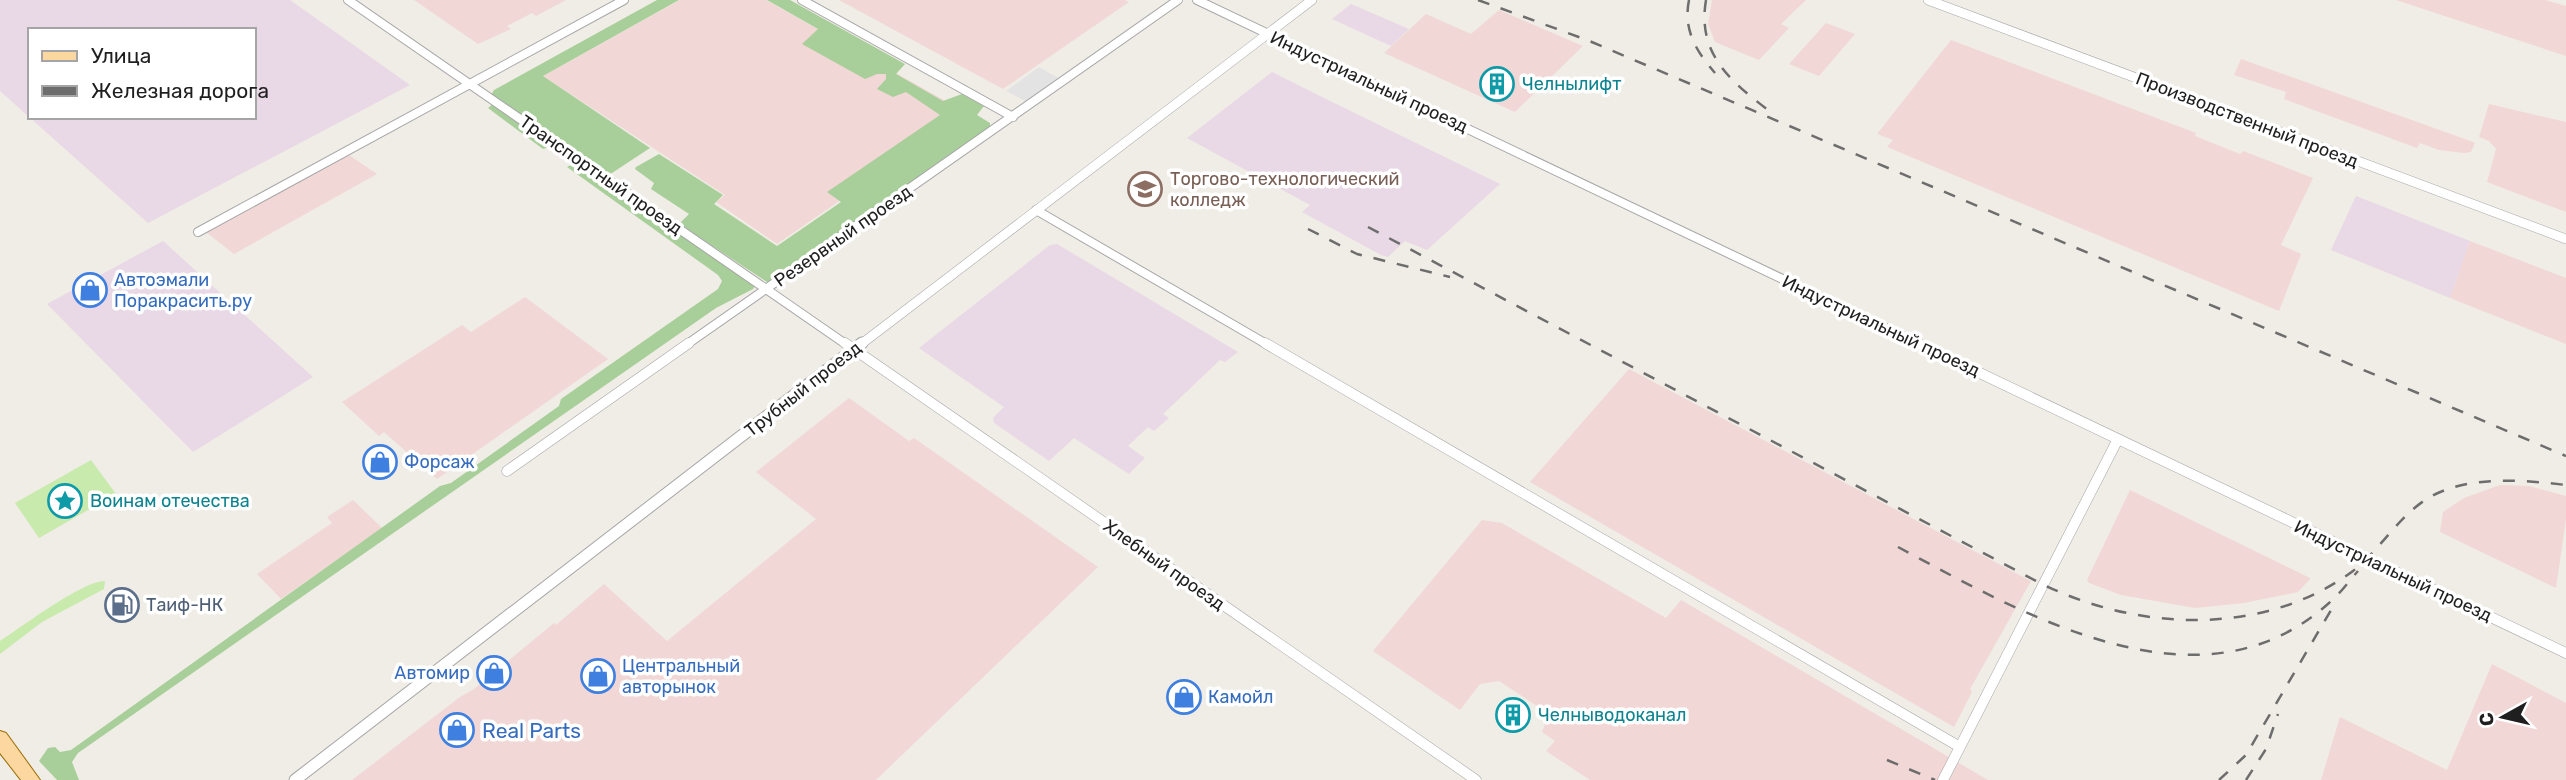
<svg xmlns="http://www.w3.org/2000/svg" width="2566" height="780" font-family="Rubik,sans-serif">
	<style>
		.commercial { fill: #f1d7d5 }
		.industrial { fill: #e9d8e5; fill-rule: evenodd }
		.grass { fill: #c8eaac }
		.forest { fill: #a8cf9a }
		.parking { fill: #e3e3e3 }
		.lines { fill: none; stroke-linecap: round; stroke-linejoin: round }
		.minor-far1-casing { stroke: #a6a6a6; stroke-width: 10 }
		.minor-casing { stroke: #a6a6a6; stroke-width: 11 }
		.tertiary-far1-casing { stroke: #a6a6a6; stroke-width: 10 }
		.tertiary-casing { stroke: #a6a6a6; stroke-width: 13 }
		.primary-casing { stroke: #9a6c00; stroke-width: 2 }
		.minor-far1 { stroke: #fff; stroke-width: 8 }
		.minor { stroke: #fff; stroke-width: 10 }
		.tertiary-far1 { stroke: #fff; stroke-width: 9 }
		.tertiary { stroke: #fff; stroke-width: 11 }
		.primary { fill: #fcd79f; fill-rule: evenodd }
		.rail { stroke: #6d6d6d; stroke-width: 2.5; stroke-dasharray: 12 12; stroke-linecap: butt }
		.labels { text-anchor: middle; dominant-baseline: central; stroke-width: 7; stroke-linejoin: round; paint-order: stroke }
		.street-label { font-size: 18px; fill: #1f1f1f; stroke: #fff }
		.culture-label { font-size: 18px; fill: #0d838f; stroke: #fff; text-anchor: start }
		.education-label { font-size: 18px; fill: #785e54; stroke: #fff; text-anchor: start }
		.shop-label { font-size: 18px; fill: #366cbe; stroke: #fff; text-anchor: start }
		.service-label { font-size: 18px; fill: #4e5e75; stroke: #fff; text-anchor: start }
		.near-shop-label { font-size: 21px; fill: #366cbe; stroke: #fff; text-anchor: start }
	</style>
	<rect width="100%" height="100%" fill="#f0ede6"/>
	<path class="commercial" d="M414 0H566L536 16 532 13 507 26 511 29 478 44Z
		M680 0H766L967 113 777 244 716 202 725 195 543 76Z
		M839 0H1125L1129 2 1003 89Z
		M1712 0H1806L1781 24 1789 28 1759 60 1715 42 1708 24Z
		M2396 0H2545L2566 6V56Z
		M1499 10 1583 46 1515 112 1384 53 1426 14 1471 34Z
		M1826 23 1855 34 1819 76 1789 64Z
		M1951 40 2196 133 2195 136 2240 154 2243 151 2313 178 2281 245 2301 254 2279 311 1887 147 1893 140 1877 134Z
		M2241 59 2473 142 2475 143 2471 152 2464 153 2439 150 2420 143 2417 148 2284 99 2286 92 2234 75Z
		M2489 104 2566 122V212L2487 182 2496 149 2489 141 2479 137Z
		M349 155 377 174 234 254 206 232Z
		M2470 241 2566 278V344L2450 298Z
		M525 297 608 359 437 479 384 432 379 436 342 402 462 325 471 332Z
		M1629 369 2031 581 1970 689 1972 692 1954 727 1530 482Z
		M849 398 909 441 914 438 1098 567 876 780H352L460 697 474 689 554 623 556 625 604 584 667 641 816 519 756 472Z
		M2500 485 2529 486 2566 496V519L2556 588 2440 532 2443 512 2464 498Z
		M2130 490 2310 578V579L2298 592 2244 603 2195 608 2121 595 2089 583 2087 580Z
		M353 500 382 528 281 599 257 574 332 523 327 517Z
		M1482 520 1502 523 1666 618 1681 600 1988 780H1590L1546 751 1555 741 1542 732 1549 714 1499 681 1480 684 1460 710 1373 651Z
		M2492 664 2566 703V780H2321L2340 717 2447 770Z"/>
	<path class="industrial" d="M0 0H290L410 85 148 223 0 91ZM30 30H254V117H30Z
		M1351 4 1409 29 1391 46 1332 19Z
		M1272 72 1326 99 1500 184 1427 250 1405 241 1388 257 1381 255 1302 212 1310 205 1187 138Z
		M2356 196 2470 241 2450 298 2331 250Z
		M163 241 313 377 193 452 47 304Z
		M1057 244 1238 352 1225 362 1220 360 1163 414 1169 418 1154 431 1148 427 1128 446 1145 458 1129 474 1074 438 1049 461 994 423 993 418 1004 407 919 348 1050 245Z"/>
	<path class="grass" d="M91 460 116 494 39 538 15 503Z
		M105 581 104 589 42 622 0 654V641C22 627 82 581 105 581Z"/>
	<path class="forest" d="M657 0H679L543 76 650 148 612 173 606 174 491 95 494 90Z
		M767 0H790L905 64 896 74 943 101 962 94 984 106 977 115 990 123V127L775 279 767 282 679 224 689 214 651 189 654 183 635 169 636 167 659 154 723 195 714 204 777 246 841 202 827 192 940 115 906 92 893 97 877 89 886 79V74H877L865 79 802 44 818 29Z
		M493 104 553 143 552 146 543 149 488 108Z
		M578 161 755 286 753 289 716 308 78 753 72 762 79 780H57L39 761 48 748 55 747 60 752 71 750 440 486 451 483 559 406 561 399 718 289 722 281 718 275 567 167Z"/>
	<path class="parking" d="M1039 67 1062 80 1029 103 1006 91Z"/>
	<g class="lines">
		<g class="minor-far1-casing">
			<path id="minor-far1" d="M348 0 847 345
				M802 0 1013 117
				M1197 0 1921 345
				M1036 210 1268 345
				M198 232 624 0
				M686 345 1178 0"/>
		</g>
		<g class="minor-casing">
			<path id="minor" d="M845 343 1476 780
				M1265 343 1960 747
				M1917 343 2566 653
				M507 471 689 343
				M1943 780 2118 439"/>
		</g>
		<g class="tertiary-far1-casing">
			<path id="tertiary-far1" d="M1928 0 2566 239
				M860 345 1312 0"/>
		</g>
		<g class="tertiary-casing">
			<path id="tertiary" d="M295 780 862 343"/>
		</g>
		<g class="primary-casing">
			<path id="primary" d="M0 731 6 733 40 780H21L0 753Z"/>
		</g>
		<use href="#minor-far1" class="minor-far1"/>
		<use href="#minor" class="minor"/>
		<use href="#tertiary-far1" class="tertiary-far1"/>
		<use href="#tertiary" class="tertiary"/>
		<use href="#primary" class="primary"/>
		<path class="rail" d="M1478 0 1587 40 2566 456
			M1689 0C1683 30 1696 51 1715 73
			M1706 0C1697 53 1729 80 1768 110
			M1368 227 2038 582C2135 631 2262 638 2353 571 2381 549 2399 515 2430 497 2469 475 2523 480 2566 485
			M1308 229 1357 254 1450 277
			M1898 547C2022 613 2200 719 2329 603 2340 594 2349 581 2358 571
			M1887 760 1935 780
			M2219 780 2246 755 2334 605
			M2246 780 2266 749 2278 714"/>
	</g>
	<defs>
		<g id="building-ring" transform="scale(1.75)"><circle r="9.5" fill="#fff" stroke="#0f9aa8" stroke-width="1.5"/><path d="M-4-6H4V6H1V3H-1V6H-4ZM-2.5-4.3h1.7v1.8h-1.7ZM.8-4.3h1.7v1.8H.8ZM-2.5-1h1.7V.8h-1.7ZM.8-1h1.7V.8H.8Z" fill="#0f9aa8"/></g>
		<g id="university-ring" transform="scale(1.75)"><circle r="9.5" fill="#fff" stroke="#8d6e63" stroke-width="1.5"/><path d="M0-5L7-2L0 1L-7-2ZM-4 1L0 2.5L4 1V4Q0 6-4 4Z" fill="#8d6e63"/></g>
		<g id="shop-ring" transform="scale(1.75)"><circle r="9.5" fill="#fff" stroke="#3f7fe0" stroke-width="1.5"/><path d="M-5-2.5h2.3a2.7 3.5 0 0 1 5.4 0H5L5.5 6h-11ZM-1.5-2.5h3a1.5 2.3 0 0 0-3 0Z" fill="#3f7fe0"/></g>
		<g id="sight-ring" transform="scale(1.75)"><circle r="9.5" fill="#fff" stroke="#0f9aa8" stroke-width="1.5"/><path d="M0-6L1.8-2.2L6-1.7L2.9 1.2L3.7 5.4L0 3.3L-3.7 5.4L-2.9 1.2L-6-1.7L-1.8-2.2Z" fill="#0f9aa8"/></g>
		<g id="fuel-ring" transform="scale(1.75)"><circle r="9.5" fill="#fff" stroke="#5c6f8a" stroke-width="1.5"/><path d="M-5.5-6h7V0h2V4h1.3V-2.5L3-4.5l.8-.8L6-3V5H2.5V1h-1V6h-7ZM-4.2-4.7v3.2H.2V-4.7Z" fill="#5c6f8a"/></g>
	</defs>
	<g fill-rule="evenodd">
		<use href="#building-ring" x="1497" y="84"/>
		<use href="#university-ring" x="1145" y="189"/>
		<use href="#shop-ring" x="90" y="290"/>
		<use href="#shop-ring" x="380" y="462"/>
		<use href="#sight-ring" x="65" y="501"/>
		<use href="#fuel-ring" x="122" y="605"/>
		<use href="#shop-ring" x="494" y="673"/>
		<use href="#shop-ring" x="598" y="676"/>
		<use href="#shop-ring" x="1184" y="697"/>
		<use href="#building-ring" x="1513" y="715"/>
		<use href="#shop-ring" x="457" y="730"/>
	</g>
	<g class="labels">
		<g class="street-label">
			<text transform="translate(1369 82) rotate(25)">Индустриальный проезд</text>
			<text transform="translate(2247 120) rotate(21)">Производственный проезд</text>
			<text transform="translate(601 175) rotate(35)">Транспортный проезд</text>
			<text transform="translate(843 236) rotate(-35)">Резервный проезд</text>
			<text transform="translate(1881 326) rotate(25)">Индустриальный проезд</text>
			<text transform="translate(803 389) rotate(-38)">Трубный проезд</text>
			<text transform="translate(1164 565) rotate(35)">Хлебный проезд</text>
			<text transform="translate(2393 571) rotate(25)">Индустриальный проезд</text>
		</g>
		<g class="culture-label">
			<text x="1522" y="84">Челнылифт</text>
			<text x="90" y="501">Воинам отечества</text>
			<text x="1538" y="715">Челныводоканал</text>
		</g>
		<g class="education-label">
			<text x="1170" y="179">Торгово-технологический<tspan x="1170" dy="21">колледж</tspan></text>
		</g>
		<g class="shop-label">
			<text x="114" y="280">Автоэмали<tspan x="114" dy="21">Поракрасить.ру</tspan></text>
			<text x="404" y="462">Форсаж</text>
			<text x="622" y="666">Центральный<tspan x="622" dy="21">авторынок</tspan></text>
			<text x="470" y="673" text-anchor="end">Автомир</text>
			<text x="1208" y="697">Камойл</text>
		</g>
		<g class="service-label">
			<text x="146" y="605">Таиф-НК</text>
		</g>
		<g class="near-shop-label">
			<text x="482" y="730">Real Parts</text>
		</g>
	</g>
	<rect x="28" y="28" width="228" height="91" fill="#ffffff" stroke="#a5a5a5" stroke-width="2"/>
	<rect x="42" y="51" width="35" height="10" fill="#fcd79f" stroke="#a5a5a5" stroke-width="2"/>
	<text x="91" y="63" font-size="21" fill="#1f1f1f">Улица</text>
	<rect x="42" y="86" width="35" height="10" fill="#6d6d6d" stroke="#a5a5a5" stroke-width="2"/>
	<text x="91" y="98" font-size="21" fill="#1f1f1f">Железная дорога</text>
	<g transform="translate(2503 717) rotate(262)" stroke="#ffffff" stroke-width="5" paint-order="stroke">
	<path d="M0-5L12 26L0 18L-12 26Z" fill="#1f1f1f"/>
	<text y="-10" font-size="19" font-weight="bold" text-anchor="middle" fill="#1f1f1f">С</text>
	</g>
</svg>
